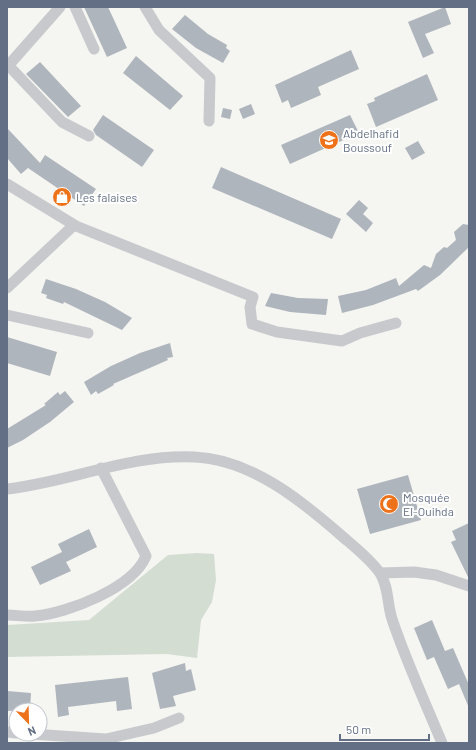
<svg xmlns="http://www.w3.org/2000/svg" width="476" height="750" font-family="Barlow,sans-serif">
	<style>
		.green { fill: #d4ddd2 }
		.building { fill: #afb5bc }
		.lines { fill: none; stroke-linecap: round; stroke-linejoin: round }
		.street { stroke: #c7c9cd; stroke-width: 11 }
		.labels { text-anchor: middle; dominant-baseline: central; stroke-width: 4; stroke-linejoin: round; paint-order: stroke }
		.poi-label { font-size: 12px; fill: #626f84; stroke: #fff; text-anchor: start }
	</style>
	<rect width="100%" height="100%" fill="#f5f5f1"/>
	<path class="green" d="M197 553 214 554 216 580 212 602 201 620 197 658 167 654 7 657V625L89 620 168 555Z"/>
	<path class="building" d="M84 7H108L127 48 107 57Z
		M445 7 451 24 425 34 434 53 423 58 408 22Z
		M185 15 208 34 227 45 226 48 230 51 223 63 196 48 172 29Z
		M351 50 359 69 318 87 321 95 291 108 288 100 282 103 275 85Z
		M136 56 183 96 170 110 123 73Z
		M40 62 81 106 68 117 26 74Z
		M427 74 438 100 376 127 367 104 375 101 374 98Z
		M251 104 255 114 243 119 239 109Z
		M223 108 232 110 230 119 221 117Z
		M103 115 154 150 142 167 96 135 93 130Z
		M350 115 359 133 290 164 281 145Z
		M7 128 40 163 45 155 96 189 84 206 28 168 21 174 7 158Z
		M418 141 425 153 412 160 405 148Z
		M221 167 341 219 332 239 212 188Z
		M359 200 368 208 363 214 373 223 366 232 346 214Z
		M463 224 469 225V247L440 275 418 291 416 289 373 305 342 313 338 296 366 290 396 278 399 286 424 265 431 268 436 254 444 247 447 248 456 240 454 232Z
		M46 279 76 289 105 302 132 318 122 330 64 302 63 304 46 298 47 295 41 293Z
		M271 293 298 298 328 299 326 315 290 312 265 306Z
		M7 337 57 352 50 376 7 363Z
		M170 343 173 357 167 358 168 360 113 384 114 385 98 394 96 391 91 395 84 382 111 366 140 353Z
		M65 391 74 402 50 422 23 440 7 448V429L46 405 44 404 58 392 60 395Z
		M408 475 421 520 370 534 357 489Z
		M469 523V579L451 542 456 540 452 531Z
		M89 529 97 547 66 562 71 571 40 585 31 567 62 552 58 544Z
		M432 620 445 651 453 648 469 685V708L459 684 448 689 434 657 427 660 414 628Z
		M185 663 186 671 191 669 196 690 173 696 176 706 160 709 152 673Z
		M128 677 132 709 117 711 116 701 68 707 69 715 58 717 55 685Z
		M7 691 31 693 30 710 7 711Z"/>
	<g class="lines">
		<path class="street" d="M75 7 94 49
			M145 7 159 30 210 78 209 121
			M8 65 62 122 89 136
			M7 67 60 7
			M7 184 76 226 253 297 250 307 252 324 277 332 342 341 360 333 396 323
			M7 288 74 225
			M7 315 88 333
			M7 489C70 482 130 454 194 457 251 459 302 501 343 537 356 548 370 559 380 573 389 587 387 604 392 619 406 661 425 702 442 743
			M380 573 414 572 436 575 469 586
			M7 615C16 615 26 617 35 616 68 613 133 588 146 556L101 468
			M7 732 16 733
			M31 734 106 739 154 728 179 718"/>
	</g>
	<defs>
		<g id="school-disc" transform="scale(1)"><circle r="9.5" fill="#ed721a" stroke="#fff"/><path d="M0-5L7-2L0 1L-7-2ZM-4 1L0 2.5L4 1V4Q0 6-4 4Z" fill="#fff"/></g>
		<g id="shop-disc" transform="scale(1)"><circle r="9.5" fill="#ed721a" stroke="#fff"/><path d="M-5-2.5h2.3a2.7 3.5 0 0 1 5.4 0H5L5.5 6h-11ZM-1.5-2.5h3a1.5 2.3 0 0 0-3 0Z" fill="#fff"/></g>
		<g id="mosque-disc" transform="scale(1)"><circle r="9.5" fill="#ed721a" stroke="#fff"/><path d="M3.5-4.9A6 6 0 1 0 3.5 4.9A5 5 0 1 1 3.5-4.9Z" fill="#fff"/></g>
	</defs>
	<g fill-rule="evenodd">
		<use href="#school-disc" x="329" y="140"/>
		<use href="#shop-disc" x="62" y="197"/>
		<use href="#mosque-disc" x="389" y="504"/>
	</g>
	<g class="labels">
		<g class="poi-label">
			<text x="343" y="133">Abdelhafid<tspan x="343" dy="14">Boussouf</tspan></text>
			<text x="76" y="197">Les falaises</text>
			<text x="403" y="497">Mosquée<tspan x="403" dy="14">El-Ouihda</tspan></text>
		</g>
	</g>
	<rect width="476" height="750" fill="none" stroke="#626f84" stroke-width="16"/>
	<g transform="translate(28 722) rotate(157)"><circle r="19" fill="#ffffff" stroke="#c0c5ce"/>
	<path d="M0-3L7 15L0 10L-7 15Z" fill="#ed721a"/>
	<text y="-6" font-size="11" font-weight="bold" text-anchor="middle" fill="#626f84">N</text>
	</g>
	<path d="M340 734v6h89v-6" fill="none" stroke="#626f84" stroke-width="2"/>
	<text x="346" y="734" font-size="12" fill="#626f84" stroke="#ffffff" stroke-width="3" paint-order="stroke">50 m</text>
</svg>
